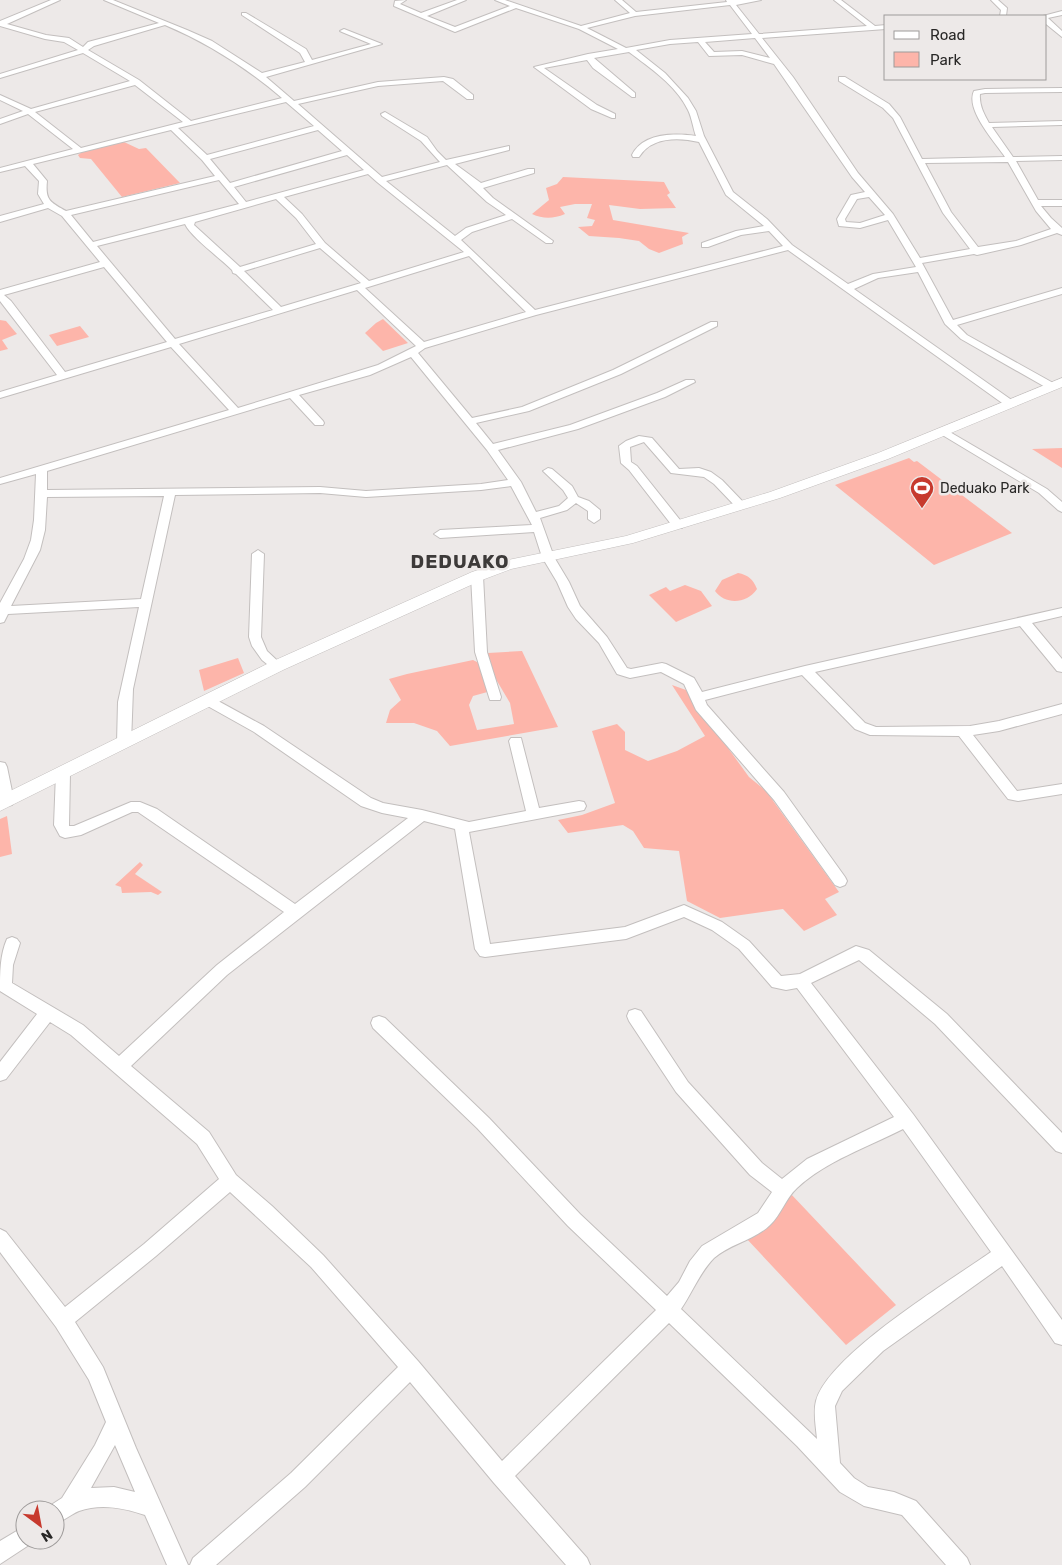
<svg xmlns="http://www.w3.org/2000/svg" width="1062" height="1565" font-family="Rubik,sans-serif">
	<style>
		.green { fill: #fdb5aa }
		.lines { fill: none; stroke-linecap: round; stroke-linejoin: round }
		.minor-casing { stroke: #c3bfbe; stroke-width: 2 }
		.tertiary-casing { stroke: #c3bfbe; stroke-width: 1 }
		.minor { fill: #fff; fill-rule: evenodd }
		.tertiary { fill: #fff; fill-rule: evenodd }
		.labels { text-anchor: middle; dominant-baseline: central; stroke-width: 5; stroke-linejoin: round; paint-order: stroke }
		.poi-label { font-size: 14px; fill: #282726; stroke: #ede9e8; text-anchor: start }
		.district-label { font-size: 19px; font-weight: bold; letter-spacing: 1px; fill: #3d3a39; stroke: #ede9e8 }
	</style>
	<rect width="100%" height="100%" fill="#ede9e8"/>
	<path class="green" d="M124 142 139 149 146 148 180 183 122 197 91 159 80 158 78 155 82 152Z
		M563 177 664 182 670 193 667 195 676 208 640 209 609 205 613 220 689 233 682 237 683 244 659 253 649 249 639 241 619 238 589 236 578 227 592 226 595 220 587 218 592 204H575L560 207 565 214C553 219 543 219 532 214L549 200 546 188 557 184Z
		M383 319 408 343 383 351 365 333 376 323Z
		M0 320 6 321 17 334 2 340 8 349 0 351Z
		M80 326 89 337 57 346 49 335Z
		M1062 448V468L1032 449Z
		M909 458 914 462 917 461 1012 533 934 565 835 485Z
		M738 573C748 575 753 579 757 589 747 604 725 605 715 591L722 580Z
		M685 585 701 591 712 606 676 622 649 595 666 587 670 591Z
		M522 651 558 727 450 746 437 731 414 723H386L390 710 401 700 389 679 407 674 473 660 483 665 491 691 473 696 469 705 477 730 514 724 510 703 484 659 488 653Z
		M238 658 244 673 204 691 199 670Z
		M672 685 686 690 749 777 766 791 839 892 825 899 837 915 804 931 783 909 720 918 687 901 679 851 644 848 633 831 623 825 568 833 558 820 582 815 615 803 592 731 617 724 625 732V750L648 761 677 751 705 736Z
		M7 816 12 854 0 857V819Z
		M140 862 143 865 135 874 162 892 158 895 151 892 122 893 121 887 115 885Z
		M790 1193 896 1305 846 1345 745 1237Z"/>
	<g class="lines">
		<g class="minor-casing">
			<path id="minor" d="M51 0H60L7 24 46 35 69 38 83 47 88 42 159 23 104 0H113L187 30 212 41 262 73 305 62 300 53 242 15V13H246L306 49 312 60 371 44 342 32 340 31 344 29 382 44 266 77 294 101 378 82 444 77 453 79 473 95V99H467L443 81 378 86 298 104 382 177 440 162 421 141 382 116 381 114 385 112 427 137 437 151 446 160 509 146V150L455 164 481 183 528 169H534V173L483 188 493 198 553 241 552 243H546L512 219 472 232 461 240 535 310 783 246 769 231 741 235 708 247H702V243L736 231 764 226 726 195 699 142C678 137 651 137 639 157H633L632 155C643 133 674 133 696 136 693 128 692 118 688 110 676 85 650 68 629 52L594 58 635 93V97H632L593 68 587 60 544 68 597 105 615 114V118H612L591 109 534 67 588 54 618 49 579 29 516 8 455 32 394 6 395 1 406 0 400 4 421 13 457 0H466L427 16 455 27 510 6 495 0H505L581 26 630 13 615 0H622L636 12 727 2 726 0H761L736 5 759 34 867 26 834 0H841L875 26 886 25V29L762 38 793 77 858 173 893 214 920 258 970 249 943 213 893 118 883 108 839 81V77H845L889 104 900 117 922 159 1005 157C995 142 965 110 974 91L985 89 1062 88V92L985 93 980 94C979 105 984 114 989 123L1062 121V125L992 127 1013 157 1062 156V160L1016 161 1038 200H1062V206H1041L1051 218 1062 228V235L1057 233 1021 245 977 255 974 254 922 263 953 320 1062 288V294L957 325 967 335 1055 384V388H1047L961 339 945 324 918 272 878 278 854 289 1013 401 1014 403 1013 405H1005L788 250 536 315 425 348 418 353 472 418 522 407 613 370 711 322H717V326L621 374 529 411 476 423 493 444 570 425 657 393 686 380H694L695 382 665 397 578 429 498 450 521 482 536 512 559 506 568 498 563 490 543 471 548 468 552 469 572 486 578 497 589 501 600 510V519L594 523 588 519V511L576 503 567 510 540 518 554 557 569 582 580 606 607 637 627 668 631 669 662 663 666 664 694 678 702 692 805 666 1062 608V616L1032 623 1062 659V672L1057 671 1020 626 815 672 865 723 876 727 970 726 999 721 1062 704V714L999 731 973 735 1017 791 1062 784V794L1018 801 1008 799 959 736 870 735 855 729 802 675 705 700 707 705 784 792 845 877 847 881 845 885 840 887 835 885 774 800 696 710 684 684 661 672 630 678 617 674 599 643 576 619 568 607 557 582 542 557 534 532 440 538 434 534 440 530 532 525 511 486 481 490 366 497 320 493 175 495 133 689 131 743 129 746H119L117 743 118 702 139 607 8 614 4 622 0 623V603L24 559 31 540 34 520 36 474 0 484V478L229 410 171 347 0 398V392L57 375 0 301V290L100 262 62 216 48 208 0 222V216L44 204 38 194 39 181 25 166 0 172V168L73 149 28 114 0 124V119L23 111 0 100V95L31 109 130 81 83 53 0 78V74L78 50 64 42 45 39 0 26V21ZM730 5 752 34 670 40 626 48 587 28 635 16ZM165 25C208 43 247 68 282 98L191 121 139 80 88 50 94 46ZM755 38 770 58 742 51 714 52 705 42ZM698 42 709 56 742 55 774 64 852 177 865 192 851 195 837 219 839 226 860 228 888 220 916 267 873 274 848 284 792 245 767 219 733 192 704 136 696 111 688 98 665 73 636 50 670 44ZM135 85 183 122 81 148 35 112ZM286 102 314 126 207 155 178 128ZM171 130 202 160 215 176 66 211C50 202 45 200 47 181L33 164ZM318 130 342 151 230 183 210 159ZM347 155 364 170 246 202 234 187ZM1008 162 1036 211 1051 229 1016 241 978 247 951 212 925 163ZM447 165 487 202 506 215 466 228 455 236 386 181ZM368 174 377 182 464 252 369 281 325 243 302 214 284 197ZM219 180 239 204 93 242 71 215ZM869 197 885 215 860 223 846 222 845 219 857 199ZM276 199 296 218 316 244 240 267 194 225 195 222ZM185 224C191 237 220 258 232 270L233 273 236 274 273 310 175 339 97 246ZM320 248 361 283 281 307 244 271ZM469 256 526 312 424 342 365 288ZM104 267 167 342 65 372 11 301 4 295ZM357 290 416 346 378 365 238 408 179 344ZM411 357 487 450 508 480 481 484 366 491 320 487 47 490V471L290 398 315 425H323L324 423 323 421 299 395 370 375ZM164 496 141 599 11 606 40 550 45 530 47 497Z
				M991 0H998L1007 8 1006 16H1000L1001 10Z
				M1062 11V15L1048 18 1062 31V37L1046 24V16H1043Z
				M943 428 1047 489 1062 502V512L1058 510 1039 493 939 433 938 431Z
				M639 436 652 438 679 469 699 468 711 472 722 480 747 506 745 508H737L714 484 704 477 671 473 644 442 630 447 631 462 637 466 684 525 682 528H674L629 470 621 463 619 446 626 441Z
				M258 550 264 554 261 637 267 651 283 666 281 669H273L262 660 252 646 249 637 252 554Z
				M477 572 483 576 487 652 501 697 500 700H490L489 697 475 652 471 576Z
				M209 696 264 726 371 798 383 803 422 810 469 822 526 811 509 741 511 738H521L539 808 579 801 584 802 586 806 584 810 579 811 469 832 490 944 625 927 684 905 722 922 749 941 781 976 800 974 856 946 869 950 947 1014 1062 1133V1153L1056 1151 935 1024 859 960 811 983 913 1114 1062 1320V1345L1055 1343 1002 1266 883 1351 842 1391 835 1406 840 1463 854 1478 868 1487 894 1492 916 1501 967 1558 970 1565H946L902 1515 864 1506 840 1492 797 1446 669 1323 515 1476 587 1558 590 1565H566L494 1483 410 1382 305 1487 216 1565H190L193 1558 291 1473 398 1367 311 1267 230 1192 156 1256 75 1322 103 1367 136 1448 188 1565H167L145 1515C124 1508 101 1503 79 1511 71 1514 64 1521 55 1524V1510H47L48 1507 62 1498 95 1445 106 1422 89 1380 56 1327 0 1252V1229L6 1232 65 1307 144 1244 219 1179 197 1144 71 1035 50 1022 6 1079 0 1081V1062L37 1014 0 991C0 972 0 955 7 939L12 937 17 939 20 943 13 965 12 983 83 1025 119 1056 217 965 284 912 138 812H132L81 835 65 838 60 836 54 825 56 773 58 769 63 768 68 769 70 773 69 826H74L131 802H140L157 809 295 904 408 818 382 813 361 806 254 732 204 704 202 701 204 698ZM424 821 455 829 475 949 480 956 485 957 626 939 684 917 712 930 739 949 772 987 786 990 797 988 894 1117 807 1159 782 1179 762 1163 688 1082 641 1011 635 1009 629 1011 627 1016 629 1021 676 1092 750 1175 772 1192 758 1213 702 1246 690 1261 679 1282 667 1296 580 1214 489 1118 385 1018 379 1016 373 1018 371 1023 373 1028 477 1128 568 1226 656 1310 502 1461 418 1361 323 1255 272 1206 236 1175 209 1132 131 1066 227 975ZM903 1129 991 1252C950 1281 829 1354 816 1401 813 1412 816 1427 817 1439L681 1309C692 1293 700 1272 714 1258 730 1244 755 1240 770 1225 781 1215 785 1199 797 1188 826 1161 868 1147 903 1129ZM115 1445 135 1492 114 1487 91 1488Z
				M0 762 5 763 7 767 14 801 12 805 7 806 2 805 0 801Z
				M25 1526V1540H34L32 1543 0 1564V1541Z"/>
		</g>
		<g class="tertiary-casing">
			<path id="tertiary" d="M1062 378V387L888 459 780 498 633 543 511 569 482 580 283 670 0 811V796L271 662 472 572 508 560 626 536 770 492 878 453Z"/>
		</g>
		<use href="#minor" class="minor"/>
		<use href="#tertiary" class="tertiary"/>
	</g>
	<defs>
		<g id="stadium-pin" transform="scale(1.25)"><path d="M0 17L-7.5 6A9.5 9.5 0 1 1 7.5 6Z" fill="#c73a2e" stroke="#ede9e8"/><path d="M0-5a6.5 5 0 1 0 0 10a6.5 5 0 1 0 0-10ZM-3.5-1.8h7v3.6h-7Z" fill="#fff"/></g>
	</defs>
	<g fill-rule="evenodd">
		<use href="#stadium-pin" x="922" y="488"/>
	</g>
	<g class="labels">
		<g class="poi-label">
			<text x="940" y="488">Deduako Park</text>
		</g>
		<g class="district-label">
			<text x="460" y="561">DEDUAKO</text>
		</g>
	</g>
	<rect x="884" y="15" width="162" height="65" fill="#ede9e8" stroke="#9e9b9a"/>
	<rect x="894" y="31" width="25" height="8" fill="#ffffff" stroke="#9e9b9a"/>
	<text x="930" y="40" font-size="15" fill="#282726">Road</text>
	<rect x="894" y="52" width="25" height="15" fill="#fdb5aa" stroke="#9e9b9a"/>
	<text x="930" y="65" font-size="15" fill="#282726">Park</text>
	<g transform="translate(40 1525) rotate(148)"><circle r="24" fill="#ede9e8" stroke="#9e9b9a"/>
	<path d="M0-4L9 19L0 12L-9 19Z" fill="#c73a2e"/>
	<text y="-8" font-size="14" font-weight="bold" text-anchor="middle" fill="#282726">N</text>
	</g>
</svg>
